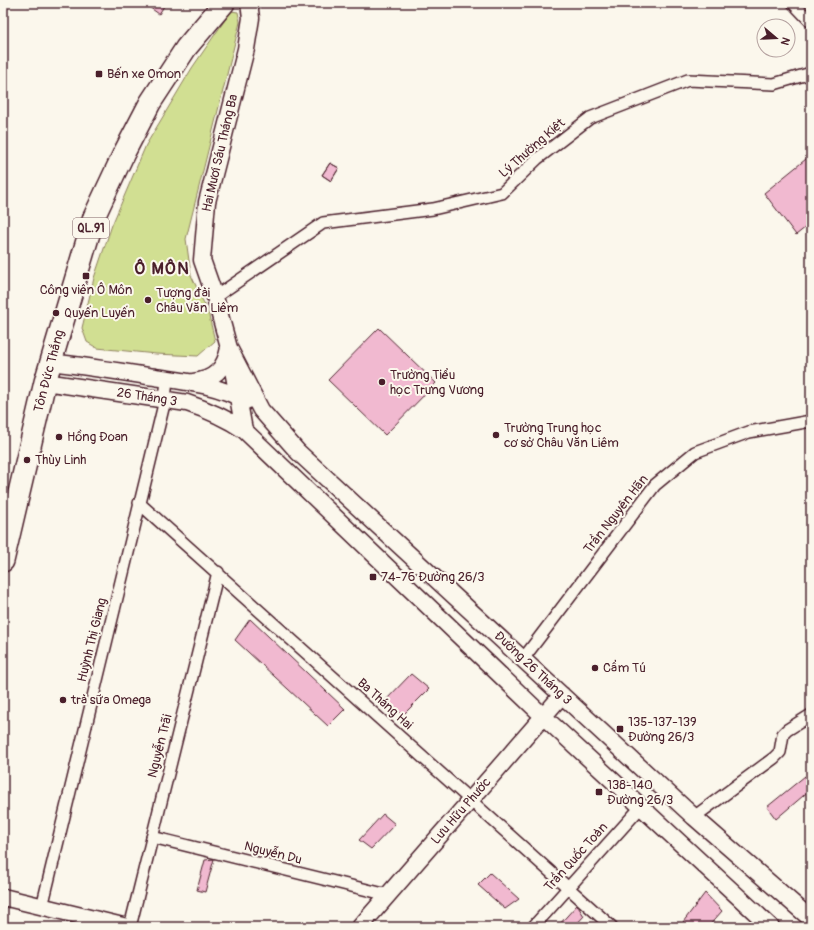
<svg xmlns="http://www.w3.org/2000/svg" width="814" height="930" font-family="Pangolin,sans-serif">
	<style>
		.green { fill: #d1df92; stroke: #8e7f5e }
		.building { fill: #f1b9d0; stroke: #4a1f2b }
		.lines { fill: none; stroke-linecap: round; stroke-linejoin: round }
		.street-casing { stroke: #4a1f2b; stroke-width: 14 }
		.secondary-casing { stroke: #4a1f2b; stroke-width: 19 }
		.highway-casing { stroke: #4a1f2b; stroke-width: 24 }
		.street { stroke: #fbf7ec; stroke-width: 11 }
		.secondary { stroke: #fbf7ec; stroke-width: 16 }
		.highway { stroke: #fbf7ec; stroke-width: 21 }
		.poi-dot { fill: #4a1f2b; stroke: #fbf7ec; stroke-width: 1.5 }
		.labels { text-anchor: middle; dominant-baseline: central; stroke-width: 4; stroke-linejoin: round; paint-order: stroke }
		.shield { fill: #fbf7ec; stroke: #7f6065; stroke-width: 1 }
		.shield-label { font-size: 12px; font-weight: bold; fill: #4a1f2b }
		.poi-label { font-size: 13px; fill: #4a1f2b; stroke: #fbf7ec; text-anchor: start }
		.street-label { font-size: 13px; fill: #4a1f2b; stroke: #fbf7ec }
		.district-label { font-size: 17px; font-weight: bold; letter-spacing: 1px; fill: #4a1f2b; stroke: #fbf7ec }
	</style>
	<rect width="100%" height="100%" fill="#fbf7ec"/>
	<filter id="ink" filterUnits="userSpaceOnUse"><feTurbulence type="fractalNoise" baseFrequency=".025" numOctaves="2"/><feDisplacementMap in="SourceGraphic" scale="8" xChannelSelector="R" yChannelSelector="G"/><feConvolveMatrix kernelMatrix="1 2 1 2 8 2 1 2 1" color-interpolation-filters="sRGB"/></filter>
	<g filter="url(#ink)">
		<path class="green" d="M231 11 238 12 240 22 186 239 191 275 208 312 215 341 198 356 156 354 97 348 87 342 82 328 94 278 112 225 146 145 192 68Z"/>
		<path class="building" d="M151 3H166L159 14 149 7Z
			M811 155V223L796 235 764 193Z
			M330 163 339 168 331 181 322 175Z
			M330 163 339 168 331 181 322 175Z
			M379 328 436 383 385 435 328 380Z
			M250 619 345 709 328 726 235 640Z
			M411 674 429 689 403 715 385 701Z
			M805 776 810 790 776 819 767 807Z
			M383 814 395 824 371 849 359 840Z
			M214 859 205 892 197 890 205 860Z
			M490 873 519 899 505 909 478 885Z
			M705 893 722 911 708 927H688L683 922Z
			M577 905 584 916 574 927H557Z"/>
		<g class="lines">
			<g class="street-casing">
				<path id="street" d="M793 3 811 22
					M215 297 323 223 433 209 502 193 537 159 590 118 688 80 774 84 811 73
					M139 503 612 927
					M523 659 655 485 695 452 749 432 811 421
					M694 817 774 758 780 752 783 734 787 730 811 715
					M152 837 388 895
					M42 907 165 400 167 379
					M130 927 218 572
					M533 927 641 807"/>
			</g>
			<g class="secondary-casing">
				<path id="secondary" d="M229 348 261 410 298 452 694 817 811 919
					M50 362C83 366 116 371 148 376 181 381 217 384 246 401
					M45 382 187 403C208 410 226 418 244 430L544 717 771 927
					M193 382C215 380 225 368 229 348
					M244 430 229 348 215 297 202 260 207 202 246 49 251 18 249 3
					M3 897 127 927
					M360 927 562 695"/>
			</g>
			<g class="highway-casing">
				<path id="highway" d="M3 561 45 382 94 217 124 153 150 103 186 48 224 3"/>
			</g>
			<use href="#street" class="street"/>
			<use href="#secondary" class="secondary"/>
			<use href="#highway" class="highway"/>
		</g>
	</g>
	<g class="poi-dot">
		<rect x="95" y="70" width="8" height="8" rx="2"/>
		<rect x="82" y="272" width="8" height="8" rx="2"/>
		<circle cx="148" cy="300" r="4"/>
		<circle cx="56" cy="313" r="4"/>
		<circle cx="382" cy="382" r="4"/>
		<circle cx="496" cy="435" r="4"/>
		<circle cx="59" cy="437" r="4"/>
		<circle cx="27" cy="460" r="4"/>
		<rect x="369" y="573" width="8" height="8" rx="2"/>
		<circle cx="595" cy="668" r="4"/>
		<circle cx="63" cy="700" r="4"/>
		<rect x="616" y="725" width="8" height="8" rx="2"/>
		<rect x="595" y="788" width="8" height="8" rx="2"/>
	</g>
	<g class="labels">
		<rect class="shield" x="73" y="218" width="36" height="20" rx="3"/>
		<g class="shield-label">
			<text x="91" y="228">QL.91</text>
		</g>
		<g class="poi-label">
			<text x="107" y="74">Bến xe Omon</text>
			<text x="86" y="290" text-anchor="middle">Công viên Ô Môn</text>
			<text x="156" y="293">Tượng đài<tspan x="156" dy="15">Châu Văn Liêm</tspan></text>
			<text x="64" y="313">Quyến Luyến</text>
			<text x="390" y="375">Trường Tiểu<tspan x="390" dy="15">học Trưng Vương</tspan></text>
			<text x="504" y="428">Trường Trung học<tspan x="504" dy="15">cơ sở Châu Văn Liêm</tspan></text>
			<text x="67" y="437">Hồng Đoan</text>
			<text x="35" y="460">Thùy Linh</text>
			<text x="381" y="577">74-76 Đường 26/3</text>
			<text x="603" y="668">Cẩm Tú</text>
			<text x="71" y="700">trà sữa Omega</text>
			<text x="628" y="722">135-137-139<tspan x="628" dy="15">Đường 26/3</tspan></text>
			<text x="607" y="785">138-140<tspan x="607" dy="15">Đường 26/3</tspan></text>
		</g>
		<g class="street-label">
			<text transform="translate(532 148) rotate(-41)">Lý Thường Kiệt</text>
			<text transform="translate(220 153) rotate(-77)">Hai Mươi Sáu Tháng Ba</text>
			<text transform="translate(49 371) rotate(-75)">Tôn Đức Thắng</text>
			<text transform="translate(147 397) rotate(9)">26 Tháng 3</text>
			<text transform="translate(616 514) rotate(-52)">Trần Nguyên Hãn</text>
			<text transform="translate(92 640) rotate(-76)">Huỳnh Thị Giang</text>
			<text transform="translate(533 668) rotate(43)">Đường 26 Tháng 3</text>
			<text transform="translate(385 704) rotate(42)">Ba Tháng Hai</text>
			<text transform="translate(160 746) rotate(-76)">Nguyễn Trãi</text>
			<text transform="translate(461 811) rotate(-49)">Lưu Hữu Phước</text>
			<text transform="translate(273 853) rotate(14)">Nguyễn Du</text>
			<text transform="translate(576 857) rotate(-48)">Trần Quốc Toản</text>
		</g>
		<g class="district-label">
			<text x="162" y="268">Ô MÔN</text>
		</g>
	</g>
	<rect width="814" height="930" fill="none" stroke="#fbf7ec" stroke-width="16"/>
	<rect x="8" y="8" width="798" height="914" fill="none" stroke="#4a1f2b" stroke-width="1.5" filter="url(#ink)"/>
	<g transform="translate(776 38) rotate(109)"><circle r="19" fill="#fbf7ec" stroke="#b4a19f"/>
	<path d="M0-3L7 15L0 10L-7 15Z" fill="#4a1f2b"/>
	<text y="-6" font-size="11" font-weight="bold" text-anchor="middle" fill="#4a1f2b">N</text>
	</g>
</svg>
